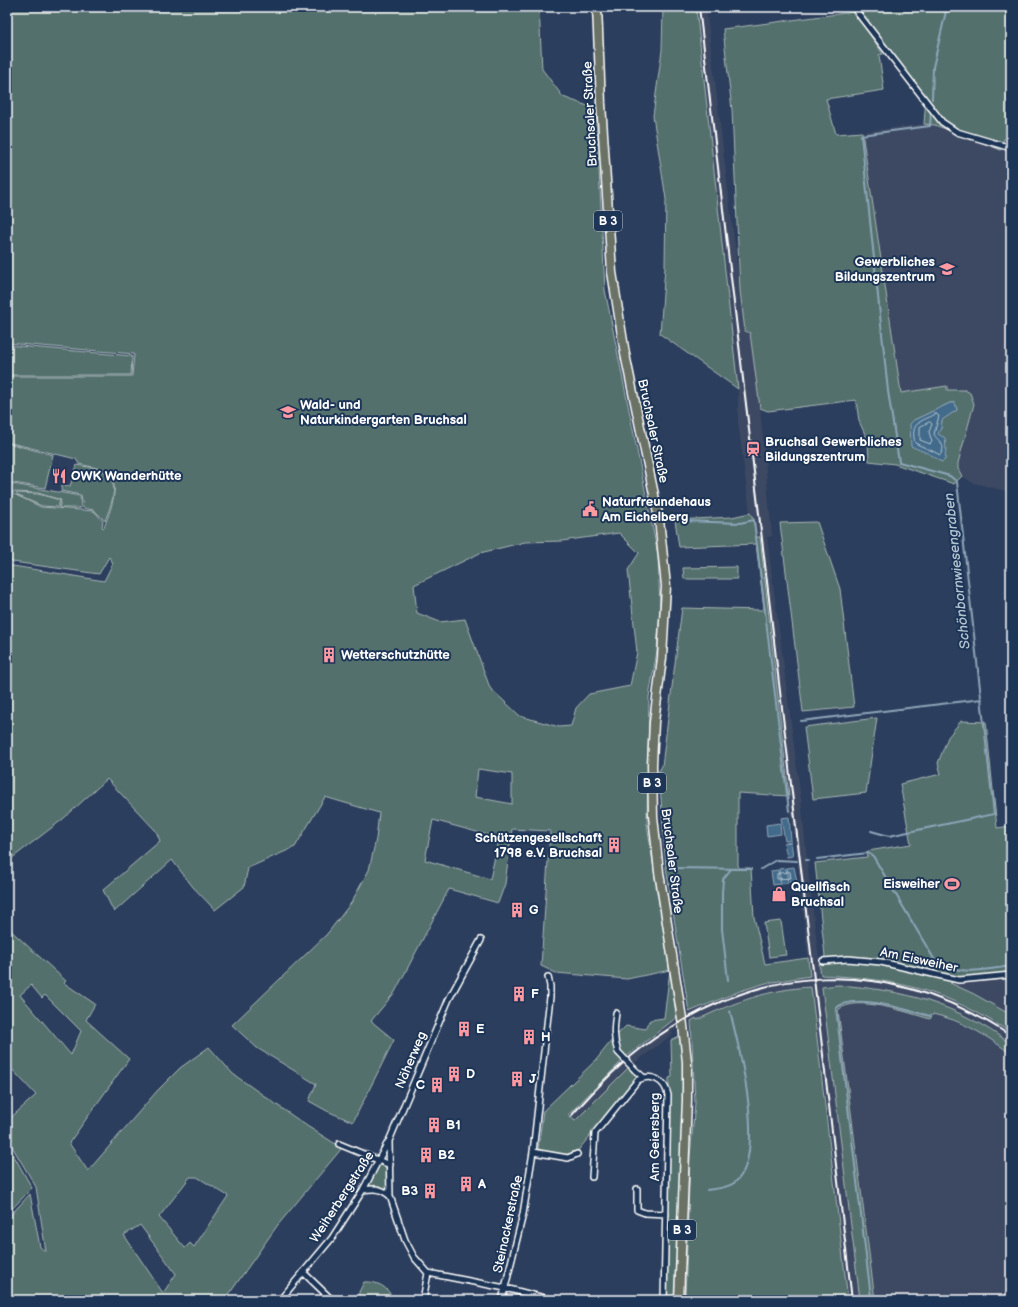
<svg xmlns="http://www.w3.org/2000/svg" width="1018" height="1307" font-family="'Balsamiq Sans',sans-serif">
	<style>
		.built { fill: #3e4964 }
		.green { fill: #536f6d; stroke: #a9b7b6; fill-rule: evenodd }
		.water { fill: #426b8a; stroke: #8ea6b9 }
		.lines { fill: none; stroke-linecap: round; stroke-linejoin: round }
		.shore { stroke: #b3c4d0; stroke-width: 1 }
		.stream { stroke: #8ea6b9; stroke-width: 2 }
		.street-casing { stroke: #fff; stroke-width: 8 }
		.primary-casing { stroke: #fff; stroke-width: 11 }
		.street { stroke: #1d3557; stroke-width: 5 }
		.primary { stroke: #6b7165; stroke-width: 8 }
		.rail { stroke: #fff; stroke-width: 2 }
		.street-bridge-casing { stroke: #fff; stroke-width: 8; stroke-linecap: butt }
		.street-bridge { stroke: #1d3557; stroke-width: 5 }
		.labels { text-anchor: middle; dominant-baseline: central; stroke-width: 4; stroke-linejoin: round; paint-order: stroke }
		.shield { fill: #1d3557; stroke: #bbc2cd; stroke-width: 1 }
		.shield-label { font-size: 12px; font-weight: bold; fill: #fff }
		.street-label { font-size: 13px; fill: #fff; stroke: #1d3557 }
		.poi-label { font-size: 13px; font-weight: bold; fill: #fff; stroke: #1d3557; text-anchor: start }
		.water-label { font-size: 14px; font-style: italic; fill: #b3c4d0; stroke: #1d3557 }
	</style>
	<rect width="100%" height="100%" fill="#2c3e5d"/>
	<filter id="ink" filterUnits="userSpaceOnUse"><feTurbulence type="fractalNoise" baseFrequency=".025" numOctaves="2"/><feDisplacementMap in="SourceGraphic" scale="8" xChannelSelector="R" yChannelSelector="G"/><feConvolveMatrix kernelMatrix="1 2 1 2 8 2 1 2 1" color-interpolation-filters="sRGB"/></filter>
	<g filter="url(#ink)">
		<path class="built" d="M696 7H706L745 331 750 333 760 408 772 536 767 537 801 800 809 879 821 976 873 979 912 986 948 998 984 1015 1011 1033V1044L979 1023 944 1007 872 988 838 985 822 986 860 1300H848L844 1280 829 1128 811 987 768 992 743 999 697 1020 696 1018 671 1032 673 1034 629 1067 575 1122 568 1115 609 1072 670 1023 694 1009V1011L740 991 766 983 810 976 797 856 775 695 760 537H756L753 518 750 513 738 422V389Z
			M924 124 935 125 1011 153V492L973 483 962 476 958 469 959 388 947 390V386L901 393 862 132Z
			M1011 972V1015L974 994 949 983 969 978Z
			M876 1004 930 1019 932 1014 944 1017 982 1034 1011 1054V1300H875L838 1010 844 1005Z"/>
		<path class="green" d="M7 7H539L542 69 563 97 596 109 605 290 658 555 660 609 657 651 649 697 647 824 677 1017 626 1057 620 1051 616 1036 626 1026 646 1029 650 1020 664 1018 670 970 627 979 556 973 541 966 550 831 512 829 505 884 498 903 449 889 395 992 371 1021 394 1040 353 1122 327 1111 309 1101 316 1084 257 1048 232 1025 327 934 351 903 369 870 376 839 379 813 325 797 295 847 248 868 244 887 215 910 193 887 172 860 114 912 103 890 160 841 156 831 107 779 63 819 7 862V565L104 581 113 563 109 557 99 574 13 562 7 558V489L15 495 17 493 38 494 60 500 58 507 42 506 16 495 41 507 94 511 103 521 102 527 104 528C109 512 125 480 103 470 96 467 86 466 79 464L76 459 7 442V376H132L134 354 7 343ZM619 533 639 553 628 570 637 652 630 686 589 694 576 708 571 726 559 727 520 716 490 688 465 619 440 622 417 613 414 585 480 553 525 542 562 541ZM478 769 512 774V804L475 797ZM433 820 499 838 490 879 425 860Z
			M663 7H696L738 389 660 334 665 267 666 199 653 116 662 50Z
			M848 7H1011V140L1004 139 1001 150 935 125 924 124 926 97 858 17 883 54 879 55 884 90 826 99 836 134 862 132 901 393 947 386V390H965L970 393 974 404 958 463V469L962 476 954 484 895 464 869 461 868 441 859 421 856 400 768 411 760 408 750 333 745 331 740 290 732 110 723 29 853 12ZM950 403H955L957 410 942 419 941 428 937 434 941 462 931 453 914 420Z
			M7 345 132 356 131 375H7Z
			M7 443 53 455 45 488 7 482Z
			M77 465C85 467 98 467 104 472 122 483 110 506 105 521L94 510 83 508 81 495 61 491 62 485 70 486Z
			M7 483 80 496 81 508H59L61 500 38 493 12 492 7 487Z
			M750 513 753 518 756 537H760L789 796 738 793V865L739 868H751L754 917 765 964 808 958 810 976 766 983 740 991 689 1012 666 868 659 771 662 766 682 608 762 610 764 608 756 544 679 547 675 520 732 517Z
			M817 522 840 589 854 707 803 712 780 523Z
			M737 567V579H684L683 568Z
			M877 718 866 793 813 799 804 727Z
			M961 721 986 722 997 828 1011 826V972L969 978 950 983 974 994 1011 1015V1033C946 990 898 979 821 975L819 963 825 956 815 863 867 857 868 851 911 844 900 784 941 774 938 763 948 737Z
			M781 921 786 955 769 957 764 923Z
			M7 927 66 981 64 983 95 1004 86 1020 129 1059 69 1143 88 1171 157 1091 180 1068 209 1047 233 1074 307 1126 342 1148 277 1226 225 1300H7V1219L30 1194 40 1247 46 1252 36 1187 7 1138V1121L36 1095 9 1066 7 1067ZM31 985 42 998 45 995 81 1031 71 1055 20 995ZM190 1177H197L228 1196 194 1247 190 1243 185 1248 159 1217ZM140 1225 176 1274 163 1293 124 1235Z
			M838 985C905 990 956 1004 1011 1044V1054C988 1036 961 1020 933 1014L930 1019C909 1013 856 994 838 1010L875 1300H860L822 987Z
			M811 987 848 1300H685L690 1157 695 1103 691 1021 696 1018 697 1020C734 1002 770 989 811 987Z
			M682 1035 685 1068 675 1300H667L669 1078 672 1077 671 1040Z
			M612 1040 616 1053 623 1060 568 1115 575 1121 629 1067 638 1077 576 1153 569 1155 538 1150 543 1111 596 1060Z
			M8 1145 32 1188 7 1214V1146Z
			M380 1161 390 1165V1196L385 1191 363 1190Z
			M364 1282C377 1281 389 1287 393 1300H359V1292Z"/>
		<path class="water" d="M950 403H955L957 410 942 420 941 428 938 434 945 438 946 449 945 460 941 462C931 453 923 452 911 446L910 424 914 420Z
			M789 817 791 840 785 841 781 818Z
			M780 823 781 834 767 836 766 825Z
			M791 842 793 856 787 857 784 843Z
			M794 867 797 882 790 883 787 868Z
			M786 868 788 883 781 884 779 869Z
			M778 870 780 884 773 885 771 871Z"/>
		<g class="lines">
			<path class="shore" d="M936 414 939 416 934 434C937 441 948 444 940 455 932 450 924 448 915 443 910 422 920 422 936 414Z
				M930 422 932 424 929 432 932 442 930 444 920 440V427Z
				M790 872 791 878 777 879V874Z"/>
			<path class="stream" d="M932 99 933 67 947 7
				M682 521 740 523 754 520 789 811
				M801 721 982 699
				M871 831 889 836 994 814 957 482 950 476 899 462 888 391 861 135 930 126 931 112
				M817 859 868 853 873 856 937 964C963 975 984 970 1011 966
				M806 860H808
				M668 861H669
				M670 868 751 869
				M761 869 776 860 797 861
				M728 980 722 929V893L723 879 731 869
				M707 1190C716 1189 727 1188 734 1183 768 1158 739 1047 730 1011
				M869 1299 871 1297 836 1008C853 992 909 1011 930 1016"/>
			<g class="street-casing">
				<path id="street" d="M853 7 942 122 957 132 1011 148
					M823 961 848 959 881 962 959 980 1011 975
					M616 1013C614 1027 613 1038 618 1052
					M635 1070 643 1077
					M339 1144 390 1165
					M533 1152 568 1158 577 1154
					M592 1177 595 1133 638 1080C651 1073 665 1080 668 1095L664 1300
					M637 1189V1210L645 1213 666 1214
					M363 1190C374 1188 381 1188 390 1196L405 1240 414 1257 428 1273 423 1300
					M390 1196 389 1141 449 999 481 940
					M303 1272 332 1300
					M428 1273 505 1288 552 1300
					M280 1300 332 1238 363 1190 388 1142
					M502 1300 523 1214 533 1152 550 997V986L548 977"/>
			</g>
			<g class="primary-casing">
				<path id="primary" d="M597 7 601 103 612 272 625 354 659 519 666 586 662 658 654 722 652 765 653 816 659 872 683 1025 687 1062V1100L679 1300"/>
			</g>
			<use href="#street" class="street"/>
			<use href="#primary" class="primary"/>
			<path class="rail" d="M699 7 852 1300
				M570 1117C592 1093 614 1069 640 1049 758 960 887 954 1011 1036"/>
			<g class="street-bridge-casing">
				<path id="street-bridge" d="M618 1052 635 1070"/>
			</g>
			<use href="#street-bridge" class="street-bridge"/>
		</g>
	</g>
	<defs>
		<g id="school-bare" transform="scale(1.2)"><path d="M0-5L7-2L0 1L-7-2ZM-4 1L0 2.5L4 1V4Q0 6-4 4Z" fill="#ff9aa2" stroke="#1d3557" stroke-width="2.5" paint-order="stroke"/></g>
		<g id="station-bare" transform="scale(1.2)"><path d="M-3-6H3Q5-6 5-4V2Q5 4 3 4L4.5 6H3L1.5 4h-3L-3 6H-4.5L-3 4Q-5 4-5 2V-4Q-5-6-3-6ZM-3.5-4v3h7v-3ZM-3.5 1v1.5H-2V1ZM2 1v1.5H3.5V1Z" fill="#ff9aa2" stroke="#1d3557" stroke-width="2.5" paint-order="stroke"/></g>
		<g id="restaurant-bare" transform="scale(1.2)"><path d="M-5-6h1v4h1v-4h1v4h1v-4h1v5L-1.5 .5V6h-2V.5L-5-1ZM5-6V6H3V1.5H1.5Q1.5-4 5-6Z" fill="#ff9aa2" stroke="#1d3557" stroke-width="2.5" paint-order="stroke"/></g>
		<g id="civic-bare" transform="scale(1.2)"><path d="M-.6-6.5H3V-4.5H.6V-3L4-1V1h2V6H-6V1h2V-1L-.6-3ZM-1.2 2.5V6h2.4V2.5Z" fill="#ff9aa2" stroke="#1d3557" stroke-width="2.5" paint-order="stroke"/></g>
		<g id="building-bare" transform="scale(1.2)"><path d="M-4-6H4V6H1V3H-1V6H-4ZM-2.5-4.3h1.7v1.8h-1.7ZM.8-4.3h1.7v1.8H.8ZM-2.5-1h1.7V.8h-1.7ZM.8-1h1.7V.8H.8Z" fill="#ff9aa2" stroke="#1d3557" stroke-width="2.5" paint-order="stroke"/></g>
		<g id="stadium-bare" transform="scale(1.2)"><path d="M0-5a6.5 5 0 1 0 0 10a6.5 5 0 1 0 0-10ZM-3.5-1.8h7v3.6h-7Z" fill="#ff9aa2" stroke="#1d3557" stroke-width="2.5" paint-order="stroke"/></g>
		<g id="shop-bare" transform="scale(1.2)"><path d="M-5-2.5h2.3a2.7 3.5 0 0 1 5.4 0H5L5.5 6h-11ZM-1.5-2.5h3a1.5 2.3 0 0 0-3 0Z" fill="#ff9aa2" stroke="#1d3557" stroke-width="2.5" paint-order="stroke"/></g>
	</defs>
	<g fill-rule="evenodd">
		<use href="#school-bare" x="947" y="269"/>
		<use href="#school-bare" x="288" y="412"/>
		<use href="#station-bare" x="753" y="449"/>
		<use href="#restaurant-bare" x="59" y="476"/>
		<use href="#civic-bare" x="590" y="509"/>
		<use href="#building-bare" x="329" y="655"/>
		<use href="#building-bare" x="614" y="845"/>
		<use href="#stadium-bare" x="952" y="884"/>
		<use href="#shop-bare" x="779" y="894"/>
		<use href="#building-bare" x="517" y="910"/>
		<use href="#building-bare" x="519" y="994"/>
		<use href="#building-bare" x="464" y="1029"/>
		<use href="#building-bare" x="529" y="1037"/>
		<use href="#building-bare" x="454" y="1074"/>
		<use href="#building-bare" x="517" y="1079"/>
		<use href="#building-bare" x="437" y="1085"/>
		<use href="#building-bare" x="434" y="1125"/>
		<use href="#building-bare" x="426" y="1155"/>
		<use href="#building-bare" x="466" y="1184"/>
		<use href="#building-bare" x="430" y="1191"/>
	</g>
	<g class="labels">
		<g class="shield">
			<rect x="594" y="211" width="28" height="20" rx="3"/>
			<rect x="638" y="773" width="28" height="20" rx="3"/>
			<rect x="668" y="1220" width="28" height="20" rx="3"/>
		</g>
		<g class="shield-label">
			<text x="608" y="221">B 3</text>
			<text x="652" y="783">B 3</text>
			<text x="682" y="1230">B 3</text>
		</g>
		<g class="street-label">
			<text transform="translate(590 114) rotate(-93)">Bruchsaler Straße</text>
			<text transform="translate(653 431) rotate(78)">Bruchsaler Straße</text>
			<text transform="translate(672 861) rotate(83)">Bruchsaler Straße</text>
			<text transform="translate(919 960) rotate(12)">Am Eisweiher</text>
			<text transform="translate(411 1060) rotate(-67)">Näherweg</text>
			<text transform="translate(655 1137) rotate(-90)">Am Geiersberg</text>
			<text transform="translate(342 1197) rotate(-57)">Weiherbergstraße</text>
			<text transform="translate(508 1224) rotate(-78)">Steinackerstraße</text>
		</g>
		<g class="poi-label">
			<text x="935" y="262" text-anchor="end">Gewerbliches<tspan x="935" dy="15">Bildungszentrum</tspan></text>
			<text x="300" y="405">Wald- und<tspan x="300" dy="15">Naturkindergarten Bruchsal</tspan></text>
			<text x="765" y="442">Bruchsal Gewerbliches<tspan x="765" dy="15">Bildungszentrum</tspan></text>
			<text x="71" y="476">OWK Wanderhütte</text>
			<text x="602" y="502">Naturfreundehaus<tspan x="602" dy="15">Am Eichelberg</tspan></text>
			<text x="341" y="655">Wetterschutzhütte</text>
			<text x="602" y="838" text-anchor="end">Schützengesellschaft<tspan x="602" dy="15">1798 e.V. Bruchsal</tspan></text>
			<text x="940" y="884" text-anchor="end">Eisweiher</text>
			<text x="791" y="887">Quellfisch<tspan x="791" dy="15">Bruchsal</tspan></text>
			<text x="529" y="910">G</text>
			<text x="531" y="994">F</text>
			<text x="476" y="1029">E</text>
			<text x="541" y="1037">H</text>
			<text x="466" y="1074">D</text>
			<text x="529" y="1079">J</text>
			<text x="425" y="1085" text-anchor="end">C</text>
			<text x="446" y="1125">B1</text>
			<text x="438" y="1155">B2</text>
			<text x="478" y="1184">A</text>
			<text x="418" y="1191" text-anchor="end">B3</text>
		</g>
		<g class="water-label">
			<text transform="translate(957 571) rotate(-96)">Schönbornwiesengraben</text>
		</g>
	</g>
	<rect width="1018" height="1307" fill="none" stroke="#1d3557" stroke-width="24"/>
	<rect x="12" y="12" width="994" height="1283" fill="none" stroke="#fff" stroke-width="1.5" filter="url(#ink)"/>
</svg>
